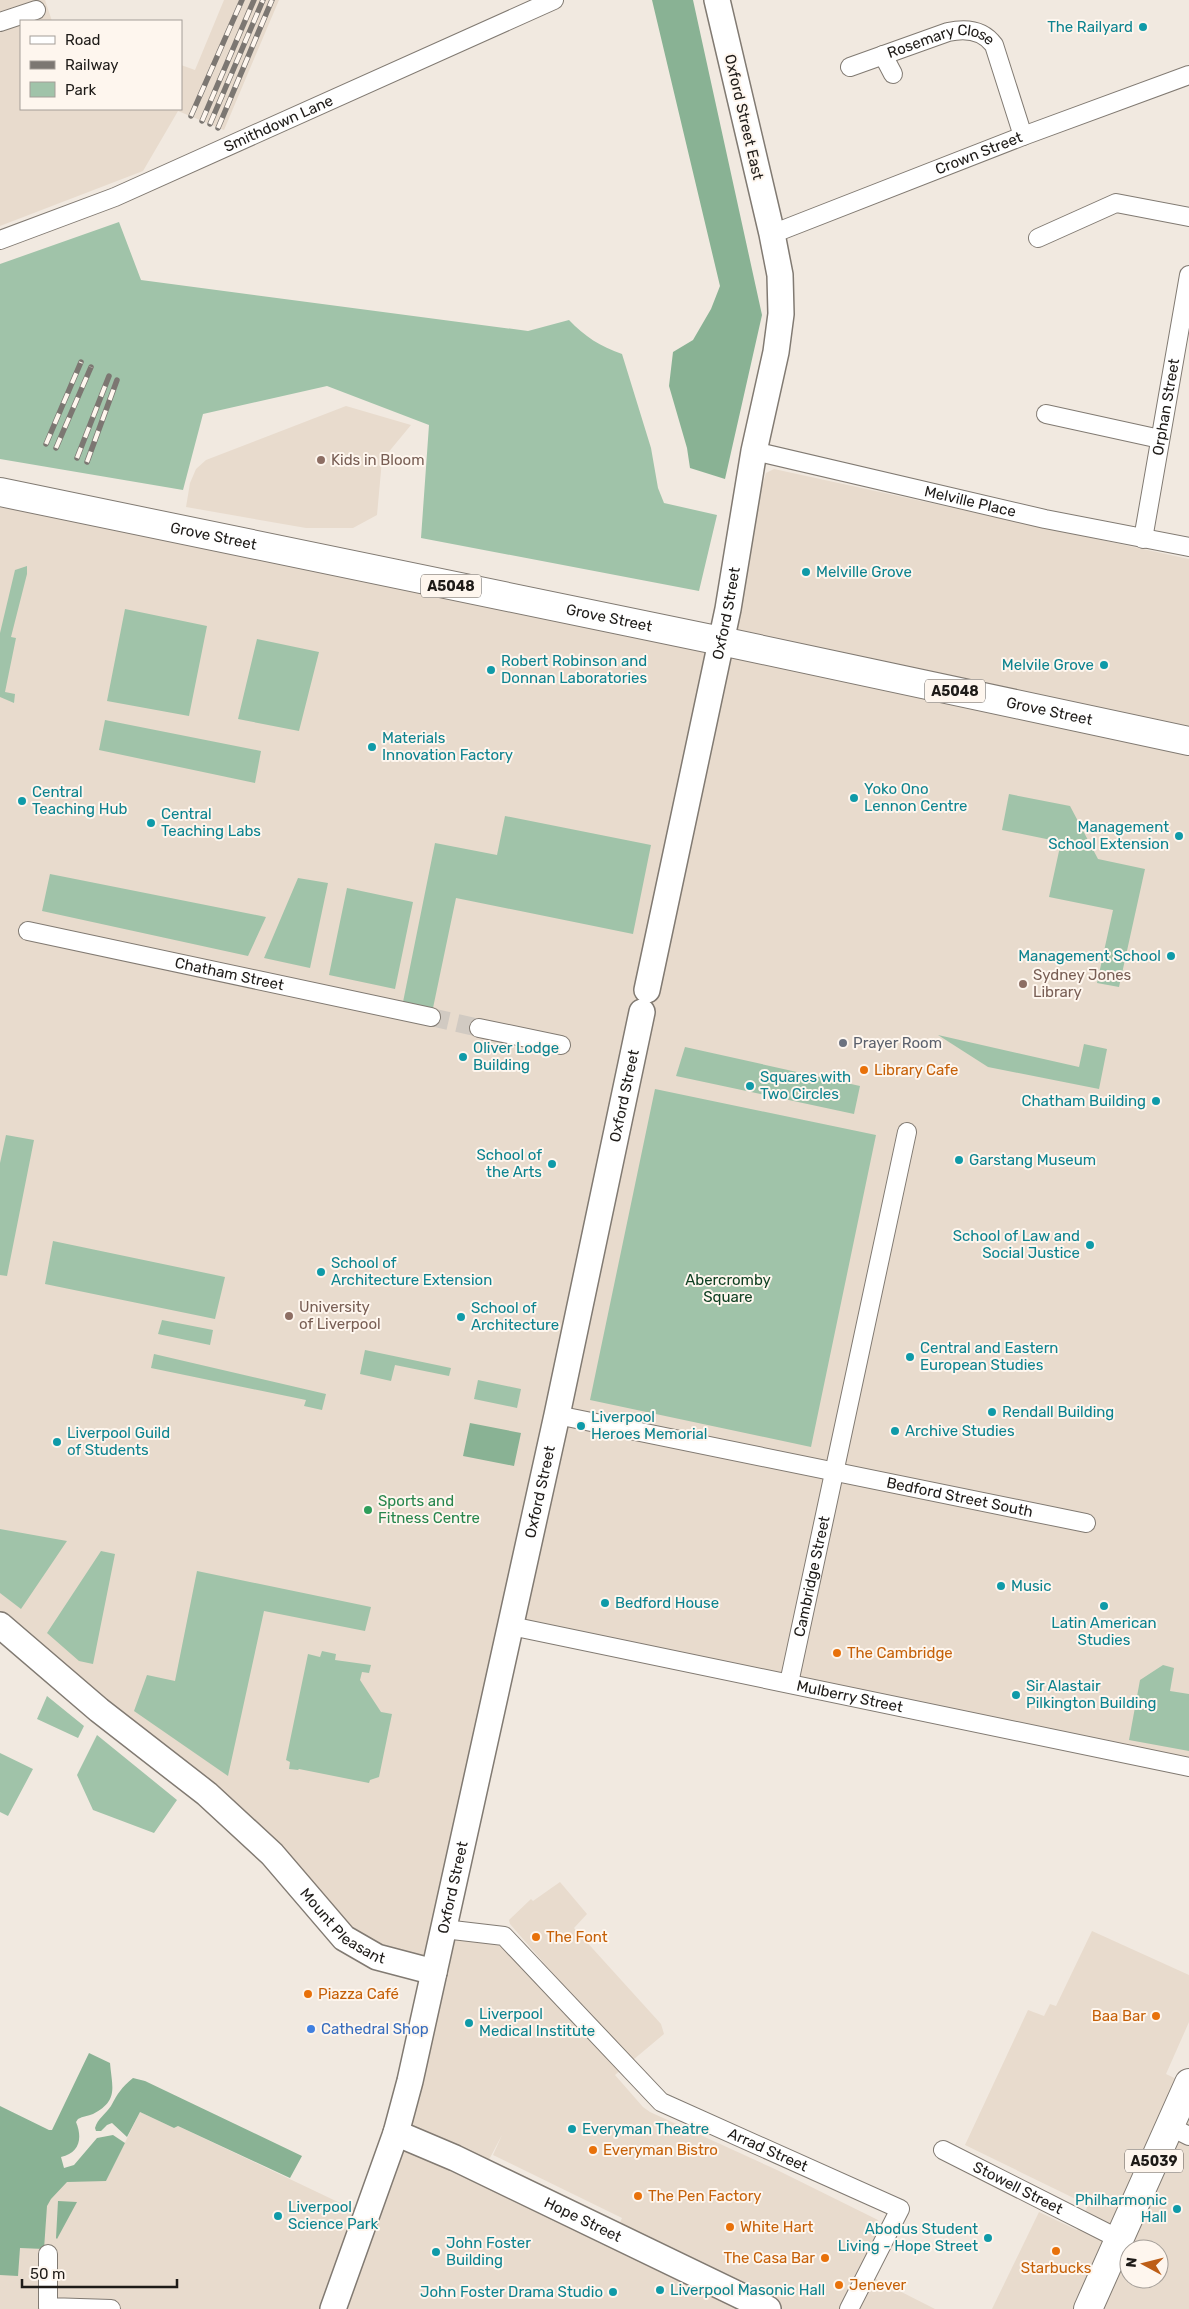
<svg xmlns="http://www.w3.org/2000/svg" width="1189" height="2309" font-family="Rubik,sans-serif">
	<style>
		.built { fill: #e8dbcd; fill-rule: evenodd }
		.green { fill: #a0c3a9 }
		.forest { fill: #89b294 }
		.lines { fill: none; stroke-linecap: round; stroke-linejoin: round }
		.street-tunnel { stroke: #d1cac2; stroke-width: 18; stroke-dasharray: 18 9; stroke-linecap: butt }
		.street-casing { stroke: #817a72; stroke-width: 20 }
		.secondary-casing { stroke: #817a72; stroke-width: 28 }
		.primary-casing { stroke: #817a72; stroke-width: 30 }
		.street { stroke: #fff; stroke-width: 18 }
		.secondary { stroke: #fff; stroke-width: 25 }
		.primary { stroke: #fff; stroke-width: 28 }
		.rail-casing { stroke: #7c7772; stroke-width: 5.5 }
		.rail { stroke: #fef6ee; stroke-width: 4; stroke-dasharray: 11; stroke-linecap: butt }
		.culture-dot { fill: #0f9aa8; stroke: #fef6ee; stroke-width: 2 }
		.education-dot { fill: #8d6e63; stroke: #fef6ee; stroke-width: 2 }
		.worship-dot { fill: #6b7280; stroke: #fef6ee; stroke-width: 2 }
		.food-dot { fill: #e8710a; stroke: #fef6ee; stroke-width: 2 }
		.leisure-dot { fill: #2e9e5b; stroke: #fef6ee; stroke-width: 2 }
		.shop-dot { fill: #3f7fe0; stroke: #fef6ee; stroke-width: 2 }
		.labels { text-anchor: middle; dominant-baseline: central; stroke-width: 4; stroke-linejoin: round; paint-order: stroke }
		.shield { fill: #fef6ee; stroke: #615d58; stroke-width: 1 }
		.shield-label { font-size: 14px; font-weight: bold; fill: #1e1b18 }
		.culture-label { font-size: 15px; fill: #0d838f; stroke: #fef6ee; text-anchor: start }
		.street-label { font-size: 15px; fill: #1e1b18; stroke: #fef6ee }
		.education-label { font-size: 15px; fill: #785e54; stroke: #fef6ee; text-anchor: start }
		.worship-label { font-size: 15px; fill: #5b616d; stroke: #fef6ee; text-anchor: start }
		.food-label { font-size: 15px; fill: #c56008; stroke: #fef6ee; text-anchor: start }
		.park-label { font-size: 15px; fill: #0e4022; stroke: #fef6ee }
		.leisure-label { font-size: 15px; fill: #27864d; stroke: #fef6ee; text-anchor: start }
		.shop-label { font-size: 15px; fill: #366cbe; stroke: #fef6ee; text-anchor: start }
	</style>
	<rect width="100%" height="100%" fill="#f1e9e0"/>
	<path class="built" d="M0 0H45L52 21H21V109H181V65L195 70 224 0H279L224 130 178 111 143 171 0 226Z
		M346 406 411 425 382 460 377 515 353 528H306L186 507 190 483 196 469 206 460Z
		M774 469 1189 559V1767L512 1626 445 1928 504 1936 576 2000 510 1924 509 1920 531 1899 533 1901 560 1882 587 1914 574 1928 661 2024 664 2034 615 2075 643 2107 650 2112 777 2170 878 2220 880 2226 860 2271 935 2309H0V2160L106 2181 140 2112 174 2128 178 2126 338 2202 367 2212 434 1972 377 1957 272 1854 0 1625V496L721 641 736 568 766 473ZM502 2135 493 2155 622 2218 614 2236 483 2171Z
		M1092 1931 1189 1975V2022L1166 2074 1189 2085V2309H992L1039 2212 1077 2230 1088 2205 965 2145 1028 2010 1044 2016 1050 2004 1056 2006ZM1129 2249H1159V2279H1129Z"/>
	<path class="green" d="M119 222 141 280 528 331 569 320C585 337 600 346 622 354L651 448 658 488 664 503 717 515 699 591 421 538 429 425 327 386 203 414 183 490 0 459V264Z
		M27 566V574L11 637 16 638 5 692 15 694 14 703 0 697V633L15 570Z
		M125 609 207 626 189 716 107 701Z
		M257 639 319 652 299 731 238 719Z
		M105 720 261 751 255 783 99 750Z
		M1009 794 1070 806 1098 859 1145 869 1119 987 1097 983 1113 910 1049 897 1061 842 1002 830Z
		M505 816 651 845 633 934 456 898 433 1008 403 1002 435 843 497 855Z
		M50 874 266 917 248 956 42 911Z
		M298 878 328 883 310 968 264 958Z
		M347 888 413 902 395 989 329 975Z
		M938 1035 1079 1067 1084 1044 1107 1049 1099 1089 988 1067Z
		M685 1047 860 1086 854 1114 676 1076Z
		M655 1089 876 1135 811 1447 590 1400Z
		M6 1135 34 1140 7 1276 0 1275V1163Z
		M53 1241 225 1277 215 1319 45 1284Z
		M162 1320 213 1330 210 1345 158 1334Z
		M365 1350 451 1368 449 1376 395 1365 391 1381 360 1374Z
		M154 1354 326 1394 322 1410 304 1406 306 1400 151 1368Z
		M478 1380 521 1389 517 1408 474 1399Z
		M0 1529 67 1541 21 1609 0 1593Z
		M101 1551 115 1554 93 1664 79 1661 47 1633Z
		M197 1571 371 1607 365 1631 264 1611 228 1776 134 1711 147 1675 175 1681Z
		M322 1651 336 1654 335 1660 371 1665 369 1673 362 1672 360 1680 381 1712 392 1714 379 1777 370 1780 369 1783 299 1769 298 1770 289 1769 290 1762 286 1760 308 1654 320 1657Z
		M1163 1665 1174 1668 1170 1691 1189 1694V1751L1129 1740 1140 1680Z
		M47 1696 84 1726 78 1738 37 1719Z
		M97 1735 177 1800 154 1833 93 1810 77 1775Z
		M0 1753 33 1769 8 1816 0 1812Z"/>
	<path class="forest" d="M652 0H693L762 315 725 479 690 468 687 448 669 386 673 352 693 340 711 309 720 286Z
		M470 1423 521 1433 514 1466 463 1456Z
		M89 2053 110 2063C112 2087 119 2101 93 2114 88 2116 83 2116 78 2119L76 2122C83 2139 79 2153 61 2157L64 2168 74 2165 97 2138 113 2135 125 2143 106 2181 67 2182 51 2199 47 2206 44 2249 20 2248 18 2276 0 2275V2106L49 2130H52Z
		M133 2078 145 2081 302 2156 290 2178 178 2126 174 2128 140 2112 127 2137 112 2123 107 2125 101 2131H96L95 2128C98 2118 105 2115 111 2106 118 2093 121 2088 133 2078Z
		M58 2201 77 2202 57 2239 56 2238Z"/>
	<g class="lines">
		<path class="street-tunnel" d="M431 1017 479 1028"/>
		<g class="street-casing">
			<g id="street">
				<path d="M0 22 36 10"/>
				<path d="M883 55 893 74"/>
				<path id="s1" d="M850 67 948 32C966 28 983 30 994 45L1023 136"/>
				<path id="s2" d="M772 234 1023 136 1189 75"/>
				<path d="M1038 238 1116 203 1189 217"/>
				<path id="s3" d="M0 240 115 197 554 0"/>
				<path d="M1046 414 1160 439"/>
				<path id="s4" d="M754 451 1045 519 1189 547"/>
				<path id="s5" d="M1143 539 1189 275"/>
				<path id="s6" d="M28 931 431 1017"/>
				<path d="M479 1028 561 1045"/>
				<path id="s7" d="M557 1415 1086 1523"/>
				<path id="s8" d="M511 1626 1189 1767"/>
				<path id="s9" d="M789 1683 907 1132"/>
				<path id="s10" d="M444 1929 504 1936 661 2102 900 2209 849 2309"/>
				<path d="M1169 2126 1189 2136"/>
				<path id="s11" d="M943 2150 1119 2239"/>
				<path d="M48 2254V2307L111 2309"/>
			</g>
		</g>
		<g class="secondary-casing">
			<g id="secondary">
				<path id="s12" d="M647 990 728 609 754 451 776 352 781 314 780 275 772 234 717 0"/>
				<path id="s13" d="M0 1625 99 1710 207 1794 272 1854 344 1938 377 1957 434 1972"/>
				<path id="s14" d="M396 2133 455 2158 768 2309"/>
				<path id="s15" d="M333 2309 396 2133 410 2081 557 1415 642 1012"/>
			</g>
		</g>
		<g class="primary-casing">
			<g id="primary">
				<path id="s16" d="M0 492 721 641 1189 741"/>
				<path d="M1088 2309 1189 2083"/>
			</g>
		</g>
		<use href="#street" class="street"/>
		<use href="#secondary" class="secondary"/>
		<use href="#primary" class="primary"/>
		<g class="rail-casing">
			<path id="rail" d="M191 116 242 0
				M202 121 254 0
				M210 124 263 0
				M218 128 272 0
				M46 444 81 362
				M56 448 91 367
				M77 458 109 376
				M87 462 117 380"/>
		</g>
		<use href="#rail" class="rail"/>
	</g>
	<g class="culture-dot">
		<circle cx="1143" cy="27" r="5"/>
		<circle cx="806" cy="572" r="5"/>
		<circle cx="1104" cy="665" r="5"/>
		<circle cx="491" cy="670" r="5"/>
		<circle cx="372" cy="747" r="5"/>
		<circle cx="854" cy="798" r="5"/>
		<circle cx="22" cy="801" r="5"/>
		<circle cx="151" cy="823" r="5"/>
		<circle cx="1179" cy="836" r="5"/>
		<circle cx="1171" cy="956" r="5"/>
		<circle cx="463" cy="1057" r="5"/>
		<circle cx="750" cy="1086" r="5"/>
		<circle cx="1156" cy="1101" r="5"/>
		<circle cx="959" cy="1160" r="5"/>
		<circle cx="552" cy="1164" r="5"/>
		<circle cx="1090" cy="1245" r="5"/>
		<circle cx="321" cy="1272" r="5"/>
		<circle cx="461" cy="1317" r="5"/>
		<circle cx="910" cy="1357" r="5"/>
		<circle cx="992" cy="1412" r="5"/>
		<circle cx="581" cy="1426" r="5"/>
		<circle cx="895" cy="1431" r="5"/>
		<circle cx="57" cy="1442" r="5"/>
		<circle cx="1001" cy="1586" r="5"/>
		<circle cx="605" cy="1603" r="5"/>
		<circle cx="1104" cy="1606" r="5"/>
		<circle cx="1016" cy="1695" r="5"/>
		<circle cx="469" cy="2023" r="5"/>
		<circle cx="572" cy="2129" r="5"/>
		<circle cx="1177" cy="2209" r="5"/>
		<circle cx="278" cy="2216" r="5"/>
		<circle cx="988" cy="2238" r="5"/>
		<circle cx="436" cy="2252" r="5"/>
		<circle cx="660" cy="2290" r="5"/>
		<circle cx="613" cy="2292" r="5"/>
	</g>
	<g class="education-dot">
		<circle cx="321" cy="460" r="5"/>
		<circle cx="1023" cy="984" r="5"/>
		<circle cx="289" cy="1316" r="5"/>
	</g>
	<circle class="worship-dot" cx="843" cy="1043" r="5"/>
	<g class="food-dot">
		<circle cx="864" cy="1070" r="5"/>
		<circle cx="837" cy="1653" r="5"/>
		<circle cx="536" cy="1937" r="5"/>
		<circle cx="308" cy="1994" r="5"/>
		<circle cx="1156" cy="2016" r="5"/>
		<circle cx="593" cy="2150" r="5"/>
		<circle cx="638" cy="2196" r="5"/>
		<circle cx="730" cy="2227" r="5"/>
		<circle cx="1056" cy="2251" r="5"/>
		<circle cx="825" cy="2258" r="5"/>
		<circle cx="839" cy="2285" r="5"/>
	</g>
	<circle class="leisure-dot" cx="368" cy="1510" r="5"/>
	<circle class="shop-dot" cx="311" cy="2029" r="5"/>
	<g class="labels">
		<g class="shield">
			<rect x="421" y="574.5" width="60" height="23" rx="4"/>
			<rect x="925" y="679.5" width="60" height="23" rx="4"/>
			<rect x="1125" y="2149.5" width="58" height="23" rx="4"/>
		</g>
		<g class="shield-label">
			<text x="451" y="586">A5048</text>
			<text x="955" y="691">A5048</text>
			<text x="1154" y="2161">A5039</text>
		</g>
		<g class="culture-label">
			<text x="1133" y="27" text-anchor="end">The Railyard</text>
			<text x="816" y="572">Melville Grove</text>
			<text x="501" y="661">Robert Robinson and<tspan x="501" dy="17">Donnan Laboratories</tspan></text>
			<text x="1094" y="665" text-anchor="end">Melvile Grove</text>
			<text x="382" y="738">Materials<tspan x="382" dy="17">Innovation Factory</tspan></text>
			<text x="864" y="789">Yoko Ono<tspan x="864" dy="17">Lennon Centre</tspan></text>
			<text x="32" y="792">Central<tspan x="32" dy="17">Teaching Hub</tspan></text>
			<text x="161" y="814">Central<tspan x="161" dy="17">Teaching Labs</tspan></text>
			<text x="1169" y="827" text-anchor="end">Management<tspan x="1169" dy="17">School Extension</tspan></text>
			<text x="1161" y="956" text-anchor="end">Management School</text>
			<text x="473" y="1048">Oliver Lodge<tspan x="473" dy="17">Building</tspan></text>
			<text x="760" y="1077">Squares with<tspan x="760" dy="17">Two Circles</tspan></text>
			<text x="1146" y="1101" text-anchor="end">Chatham Building</text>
			<text x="542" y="1155" text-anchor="end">School of<tspan x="542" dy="17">the Arts</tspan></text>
			<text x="969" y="1160">Garstang Museum</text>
			<text x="1080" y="1236" text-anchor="end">School of Law and<tspan x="1080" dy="17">Social Justice</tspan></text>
			<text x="331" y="1263">School of<tspan x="331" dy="17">Architecture Extension</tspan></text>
			<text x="471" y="1308">School of<tspan x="471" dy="17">Architecture</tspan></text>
			<text x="920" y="1348">Central and Eastern<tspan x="920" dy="17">European Studies</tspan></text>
			<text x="1002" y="1412">Rendall Building</text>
			<text x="591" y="1417">Liverpool<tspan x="591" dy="17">Heroes Memorial</tspan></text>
			<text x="905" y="1431">Archive Studies</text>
			<text x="67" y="1433">Liverpool Guild<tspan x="67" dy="17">of Students</tspan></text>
			<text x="1011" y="1586">Music</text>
			<text x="615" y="1603">Bedford House</text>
			<text x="1104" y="1623" text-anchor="middle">Latin American<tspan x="1104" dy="17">Studies</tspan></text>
			<text x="1026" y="1686">Sir Alastair<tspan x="1026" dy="17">Pilkington Building</tspan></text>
			<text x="479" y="2014">Liverpool<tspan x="479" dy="17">Medical Institute</tspan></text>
			<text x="582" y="2129">Everyman Theatre</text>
			<text x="1167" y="2200" text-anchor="end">Philharmonic<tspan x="1167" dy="17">Hall</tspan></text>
			<text x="288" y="2207">Liverpool<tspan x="288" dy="17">Science Park</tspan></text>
			<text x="978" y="2229" text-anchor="end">Abodus Student<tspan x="978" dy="17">Living - Hope Street</tspan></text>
			<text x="446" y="2243">John Foster<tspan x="446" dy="17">Building</tspan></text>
			<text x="670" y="2290">Liverpool Masonic Hall</text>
			<text x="603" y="2292" text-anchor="end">John Foster Drama Studio</text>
		</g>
		<g class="street-label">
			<text stroke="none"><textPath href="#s1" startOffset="96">Rosemary Close</textPath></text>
			<text transform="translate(744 117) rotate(77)">Oxford Street East</text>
			<text stroke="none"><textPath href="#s3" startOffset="302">Smithdown Lane</textPath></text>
			<text stroke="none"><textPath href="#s2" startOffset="222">Crown Street</textPath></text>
			<text stroke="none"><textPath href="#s5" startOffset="134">Orphan Street</textPath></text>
			<text stroke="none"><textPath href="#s4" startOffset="222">Melville Place</textPath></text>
			<text stroke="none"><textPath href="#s16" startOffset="218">Grove Street</textPath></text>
			<text stroke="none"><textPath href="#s12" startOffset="385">Oxford Street</textPath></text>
			<text stroke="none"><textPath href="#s16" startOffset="622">Grove Street</textPath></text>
			<text stroke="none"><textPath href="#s16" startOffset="1072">Grove Street</textPath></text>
			<text stroke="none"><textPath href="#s6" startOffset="206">Chatham Street</textPath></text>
			<text stroke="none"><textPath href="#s15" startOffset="1249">Oxford Street</textPath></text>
			<text stroke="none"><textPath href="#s15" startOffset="844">Oxford Street</textPath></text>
			<text stroke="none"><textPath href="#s7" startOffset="411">Bedford Street South</textPath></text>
			<text stroke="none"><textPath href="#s9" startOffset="109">Cambridge Street</textPath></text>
			<text stroke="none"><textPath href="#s8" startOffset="346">Mulberry Street</textPath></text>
			<text stroke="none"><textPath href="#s15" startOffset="439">Oxford Street</textPath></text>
			<text stroke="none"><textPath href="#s13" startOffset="458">Mount Pleasant</textPath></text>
			<text stroke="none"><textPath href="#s10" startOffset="406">Arrad Street</textPath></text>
			<text stroke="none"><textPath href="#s11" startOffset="84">Stowell Street</textPath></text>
			<text stroke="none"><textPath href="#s14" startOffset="206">Hope Street</textPath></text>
		</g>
		<g class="education-label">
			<text x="331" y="460">Kids in Bloom</text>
			<text x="1033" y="975">Sydney Jones<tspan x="1033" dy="17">Library</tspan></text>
			<text x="299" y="1307">University<tspan x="299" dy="17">of Liverpool</tspan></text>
		</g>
		<g class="worship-label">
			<text x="853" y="1043">Prayer Room</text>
		</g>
		<g class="food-label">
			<text x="874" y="1070">Library Cafe</text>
			<text x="847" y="1653">The Cambridge</text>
			<text x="546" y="1937">The Font</text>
			<text x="318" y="1994">Piazza Café</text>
			<text x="1146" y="2016" text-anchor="end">Baa Bar</text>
			<text x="603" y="2150">Everyman Bistro</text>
			<text x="648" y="2196">The Pen Factory</text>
			<text x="740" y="2227">White Hart</text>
			<text x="815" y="2258" text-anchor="end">The Casa Bar</text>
			<text x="1056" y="2268" text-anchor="middle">Starbucks</text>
			<text x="849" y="2285">Jenever</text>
		</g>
		<g class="park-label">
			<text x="728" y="1280">Abercromby<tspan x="728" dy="17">Square</tspan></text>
		</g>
		<g class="leisure-label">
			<text x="378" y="1501">Sports and<tspan x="378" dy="17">Fitness Centre</tspan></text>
		</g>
		<g class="shop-label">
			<text x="321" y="2029">Cathedral Shop</text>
		</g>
	</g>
	<rect x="20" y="20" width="162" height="90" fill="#fef6ee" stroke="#a49e98"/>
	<rect x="30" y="36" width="25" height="8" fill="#ffffff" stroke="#a49e98"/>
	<text x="65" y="45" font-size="15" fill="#1e1b18">Road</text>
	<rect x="30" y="61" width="25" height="8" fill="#7c7772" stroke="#a49e98"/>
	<text x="65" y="70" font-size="15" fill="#1e1b18">Railway</text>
	<rect x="30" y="82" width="25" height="15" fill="#a0c3a9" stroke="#a49e98"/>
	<text x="65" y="95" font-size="15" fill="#1e1b18">Park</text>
	<g transform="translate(1144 2264) rotate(277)"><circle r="24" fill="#fef6ee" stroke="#a49e98"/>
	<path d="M0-4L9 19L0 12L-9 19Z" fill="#bd5e17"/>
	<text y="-8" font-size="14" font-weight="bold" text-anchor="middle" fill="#1e1b18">N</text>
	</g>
	<path d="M22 2279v8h155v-8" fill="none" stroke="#1e1b18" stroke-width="2.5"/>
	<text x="30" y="2279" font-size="15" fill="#1e1b18" stroke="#fef6ee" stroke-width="4" paint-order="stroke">50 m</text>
</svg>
